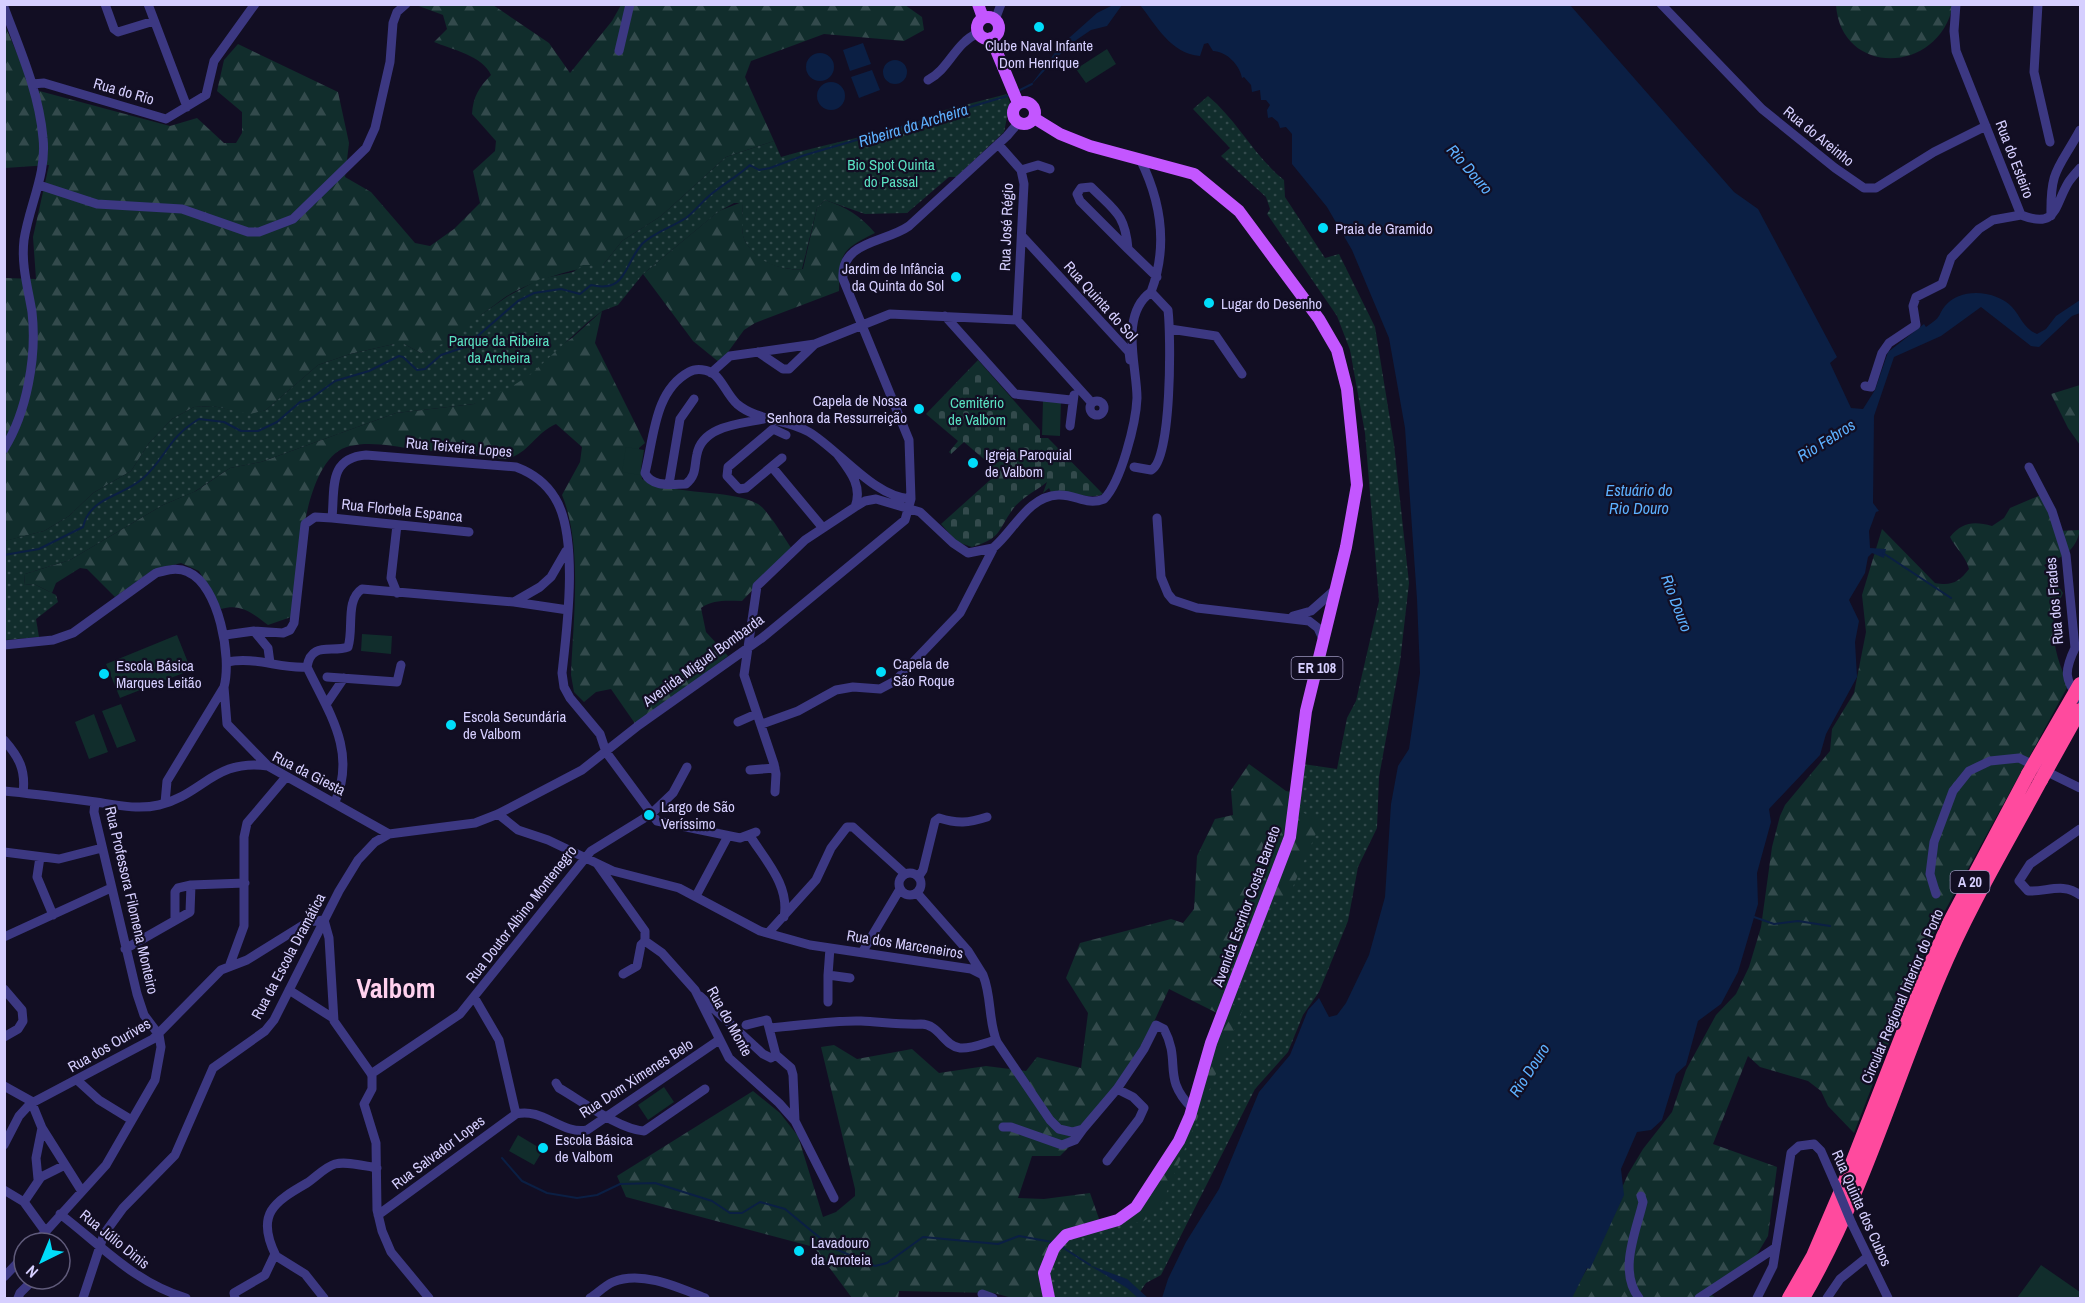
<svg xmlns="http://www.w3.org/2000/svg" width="2085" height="1303" font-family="'Archivo Narrow',sans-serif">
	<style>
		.forest { fill: url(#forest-firs); fill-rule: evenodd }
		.cemetery { fill: url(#cemetery-stones) }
		.park { fill: url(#park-dots) }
		.pitch { fill: #112d2c }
		.water { fill: #0b1f44 }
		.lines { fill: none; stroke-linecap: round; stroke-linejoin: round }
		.stream { stroke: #0b1f44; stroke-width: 2 }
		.minor { stroke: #3c3882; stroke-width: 9 }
		.major { stroke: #c356ff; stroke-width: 12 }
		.highway { stroke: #ff4a9e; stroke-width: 14 }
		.minor-bridge { stroke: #3c3882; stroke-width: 9 }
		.highway-bridge { stroke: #ff4a9e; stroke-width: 14 }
		.poi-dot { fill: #00ddfa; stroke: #120e23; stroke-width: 2 }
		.labels { text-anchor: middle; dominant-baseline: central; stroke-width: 4.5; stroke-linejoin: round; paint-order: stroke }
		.shield { fill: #120e23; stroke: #9b95bd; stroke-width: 1.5 }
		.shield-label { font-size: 14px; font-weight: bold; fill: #d6cfff }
		.poi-label { font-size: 15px; fill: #d6cfff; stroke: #120e23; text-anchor: start }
		.street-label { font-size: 15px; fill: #d6cfff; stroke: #120e23 }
		.park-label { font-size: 15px; fill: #5ae0c1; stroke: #120e23 }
		.water-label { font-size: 16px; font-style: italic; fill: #5db1ff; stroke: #120e23 }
		.town-label { font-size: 27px; font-weight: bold; fill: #ffd1ee; stroke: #120e23 }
	</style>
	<defs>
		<pattern id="forest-firs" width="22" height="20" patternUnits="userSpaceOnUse" patternTransform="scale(1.5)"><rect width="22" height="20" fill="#112d2c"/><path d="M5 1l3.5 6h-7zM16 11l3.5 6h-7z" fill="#334a4c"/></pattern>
		<pattern id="cemetery-stones" width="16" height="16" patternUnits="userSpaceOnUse" patternTransform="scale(1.5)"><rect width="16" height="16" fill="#112d2c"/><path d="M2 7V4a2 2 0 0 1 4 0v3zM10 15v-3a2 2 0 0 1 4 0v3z" fill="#334a4c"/></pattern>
		<pattern id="park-dots" width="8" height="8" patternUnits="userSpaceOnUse" patternTransform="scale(1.5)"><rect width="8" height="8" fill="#112d2c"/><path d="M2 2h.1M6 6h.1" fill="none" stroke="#334a4c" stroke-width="1.8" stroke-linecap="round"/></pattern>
	</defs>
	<rect width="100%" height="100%" fill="#120e23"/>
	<path class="forest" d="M416 5H493L549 43 570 73 612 21 621 5H905L922 17 924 30 904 41 824 34 751 61 745 77 774 141 726 157 661 216 622 241 603 265C574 268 530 281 504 298 495 305 484 312 475 320 468 326 462 334 455 339 444 345 432 349 421 353L404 344H394L350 354 318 365 266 410 250 415 213 406 194 407 172 419 149 443 131 471 93 493 69 516 44 531 5 541V278L36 279 33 237 49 165 5 168 4 23 32 89 170 126 197 118 224 143H236L242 133V112L217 91 224 60 238 44 338 92 349 143 345 177 371 192 415 243 430 246 454 229 480 203 473 171 495 151 496 141 472 114C473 97 479 87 491 75 483 56 451 49 434 42L447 29 443 15Z
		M1836 5H1953C1939 75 1841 77 1836 5Z
		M825 200C846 207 861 216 875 233 841 250 840 252 839 291L755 323 744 330 720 363 693 341 643 274 719 211 742 202C743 213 740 231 745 241 756 261 781 271 803 269L817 208Z
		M602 311 595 343 645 443 639 448 642 479C678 497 728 488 758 504 768 510 784 538 792 549L742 601C727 601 714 599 701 608L706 632 728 656 636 725 611 689 596 692 584 702 574 692 571 675C573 620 583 546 562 495L580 462 582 447 556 424C535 433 527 456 505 459 474 456 444 452 414 449 393 446 370 441 350 446 301 457 298 577 294 616L268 625C252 613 241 603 221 609L199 571 181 563 153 570 115 597 87 569 80 568 56 583 52 593 34 584 24 585 25 574 70 560 163 505 196 491 230 468 261 462 396 413 474 404 572 338Z
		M2080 385V445L2068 428 2051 394Z
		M2043 494 2056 531 2080 530C2075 552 2064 556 2044 565L2063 593C2060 600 2055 608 2054 615 2051 639 2058 665 2069 684L1941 918 1916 973 1854 1133 1828 1106 1821 1091 1808 1081 1760 1067 1748 1056 1713 1144 1777 1167 1768 1236 1753 1261 1710 1294 1716 1298H1569L1587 1269 1628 1174 1643 1149 1672 1112 1686 1070 1716 1015 1736 994 1749 967 1761 927 1772 847 1780 816 1785 805 1830 751 1832 729 1854 693 1866 632 1862 595 1882 529 1935 583C1952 586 1959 582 1969 569 1965 555 1956 549 1950 537 1962 522 1974 521 1992 526L2004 518 2010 508Z
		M1249 764 1286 791 1346 803 1135 1298H1012L994 1293 899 1291 898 1298H852L814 1247 626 1197 617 1176 753 1091 780 1113 798 1136 823 1217 836 1212 855 1196V1189L821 1047 834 1045 857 1059 912 1049 939 1073 986 1066 1026 1071 1037 1057 1081 1068 1088 1013 1066 978 1080 943 1171 919 1183 923 1194 909 1197 856 1215 819 1233 815 1231 790ZM1169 989 1219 1014 1184 1137 1141 1207 1104 1233 1090 1193 1044 1199 1018 1198 1032 1156H1060L1097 1119 1131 1072Z"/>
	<path class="cemetery" d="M978 360 1040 430V438H1048L1103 494C1085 501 1069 488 1051 492L1049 488 1043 493 1047 482C1037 490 1020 499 1013 509 997 531 1002 538 972 547L957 542 941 524 999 472 964 442 951 454 949 452 958 441 926 414Z"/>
	<path class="park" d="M1007 94 1010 103 1004 132 956 177H949L907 213 865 214 825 200 817 208 802 269C780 271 756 262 745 241 740 232 743 213 742 203H734L718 212 643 274 618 305 602 311 588 322 531 374 511 387 474 404 396 413 261 462 230 468 194 492 163 505 70 560 25 574 24 585 34 584 56 595 58 602 36 619 39 637 5 640 4 541 44 531 69 516 93 493 131 471 149 443 172 419 194 407 213 406 250 414 266 410 318 365 350 354 394 344H404L421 353 456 338 475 319 508 296 540 279 573 272 583 265H603L622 241 661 216 726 157 774 141 781 157C833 142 887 132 939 117L937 112Z
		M1208 96C1237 120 1254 156 1284 180L1285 197 1325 258 1339 254 1375 327 1394 444 1409 583 1400 662 1379 777 1377 828 1358 867 1348 921 1319 992 1303 1015 1288 1052 1255 1089 1161 1275 1146 1283 1136 1298H1055L1048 1276 1051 1263 1065 1241 1124 1222H1142L1149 1218 1163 1201 1243 1009 1233 1005 1271 901 1285 905 1321 822 1300 811 1303 764 1337 769 1347 718 1356 701 1379 601 1365 433 1350 350 1337 316 1267 214 1270 209 1266 197 1221 156 1230 148 1193 109Z"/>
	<path class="pitch" d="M1107 49 1116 64 1086 83 1076 69Z
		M1043 400 1061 401 1060 436 1042 435Z
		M626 447 644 450 640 475 622 472Z
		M362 634 392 636 391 654 361 651Z
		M177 635 191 670 120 698 106 664Z
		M121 704 136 741 117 748 102 711Z
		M94 714 108 752 89 759 75 722Z
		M664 1087 674 1102 648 1120 638 1105Z
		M518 1135 543 1150 534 1165 509 1151Z
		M2041 1265 2080 1292V1298H2017Z"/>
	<path class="water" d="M1113 5H1122L1107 26 1091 30 1069 45 1030 86 1060 46 1097 13Z
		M1140 5H1570L1734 192 1758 209 1837 357 1830 363 1851 408 1863 409 1875 390 1888 352 1924 324 1926 327C1943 316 1937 316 1945 306 1960 287 1996 290 2012 307 2021 317 2024 329 2037 334L2046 329 2056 316 2080 300V313L2072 316 2039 347 2031 346 1981 307 1941 336 1894 357 1874 416 1873 503 1879 511 1876 512 1869 531 1870 548 1886 549 1884 558 1872 553 1868 557 1865 573 1849 600 1859 621 1855 642 1857 677 1826 734 1820 755 1769 809 1771 822 1757 873 1758 904 1738 972 1721 1004 1698 1021 1686 1065 1676 1074 1662 1120 1651 1130 1637 1132 1621 1169 1624 1195 1590 1269 1587 1268 1572 1298H1162L1168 1279 1186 1242 1219 1189 1259 1092 1290 1055 1308 1010 1319 998 1329 1017 1337 1015 1346 1003 1369 955 1385 897 1391 804 1398 766 1409 749 1420 673 1417 599 1405 428 1389 338 1352 250 1327 207 1292 164V134L1286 127 1280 128 1278 122 1272 117 1268 118 1267 110 1270 105 1266 100H1261L1260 90 1252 92 1251 85 1244 77 1242 78C1240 65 1226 51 1213 51L1208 43 1204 44 1200 56C1171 54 1156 25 1140 5Z
		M863 43 871 64 850 71 843 50Z
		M806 67a14 14 0 1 1 28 0a14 14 0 1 1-28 0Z
		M883 72a12 12 0 1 1 24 0a12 12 0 1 1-24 0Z
		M872 70 880 90 859 98 851 77Z
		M817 96a14 14 0 1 1 28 0a14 14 0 1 1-28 0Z
		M1089 1265 1127 1279 1148 1298H1138L1127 1288Z"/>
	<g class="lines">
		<path class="stream" d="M1018 91 1032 84
			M1883 553 1951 598
			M4 555 39 549 83 527C90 497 121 497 142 479 166 459 166 439 199 419L224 422 241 431H258L277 422 300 402 309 400 335 381 369 371 399 356 403 357 417 370 425 369 441 355 465 347 518 301 534 293 561 289 580 294 591 285C627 293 623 266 642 244 653 233 672 227 686 218 695 211 701 203 709 196 723 184 737 177 750 165L759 170 770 168 805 155 1011 95
			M1754 917 1774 924 1798 921 1830 926
			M502 1158 522 1181 547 1193 577 1198 597 1195 620 1184 655 1183 712 1201 730 1213H742L760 1202 785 1209 831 1247 875 1266 887 1263 923 1237 998 1244 1019 1236 1052 1242
			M1062 1247 1090 1265"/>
		<path class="minor" d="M105 4 114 29 118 32 154 21
			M148 4 187 107
			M1661 4 1762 109 1835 168 1864 188H1876L1934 152 1986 126
			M1956 4 1954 31 1956 51 2021 215
			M2038 4 2034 72 2050 142
			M4 7C20 50 39 92 43 138 47 174 29 206 24 240 21 265 28 288 32 312 37 356 27 412 4 449
			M995 20 1001 4
			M619 51 630 4
			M928 80C949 69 955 43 978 33
			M32 84 44 83 166 119 206 95 214 61 255 4
			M998 144 1021 170 1024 184 1017 320
			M1021 170 1038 165 1050 169
			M39 185 97 204 182 209 248 232H259L293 219 366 148 375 128 390 62 393 23 397 12 406 4
			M2021 215C2057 229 2054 207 2068 183 2071 178 2076 173 2080 168
			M2051 216C2050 168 2059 169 2080 130
			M1022 236 1129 352 1130 360
			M1128 249 1080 201 1077 194 1081 188 1091 187C1115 211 1125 214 1128 249L1157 277
			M945 316 1015 394 1071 400
			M1170 329 1216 336 1242 374
			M758 352 783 369H789L815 344
			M711 373 730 356 815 344 890 314 1017 320 1092 403
			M1865 386 1871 387 1882 353 1889 343 1916 325 1913 306 1916 297 1942 284 1951 258 1979 229 1993 220 2021 215
			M1090 408a7 7 0 1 1 14 0a7 7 0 1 1-14 0Z
			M768 418C744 424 703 424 697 454 694 466 697 475 686 484 672 484 652 488 645 473 654 438 654 391 689 372 696 368 708 369 715 375 723 382 728 396 737 404 757 421 787 419 809 432 839 450 875 498 911 499
			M1070 426 1074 395
			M838 455C850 471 863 486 855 507L865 501 876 499 920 512 953 543 968 553 993 548C1013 532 1028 496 1058 495 1076 494 1086 506 1104 499 1121 482 1136 423 1137 398 1137 366 1119 315 1151 292
			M782 458 746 488 739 489 727 476 728 467 773 429 786 435
			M772 467 823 528
			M1134 467 1151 470C1172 461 1171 335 1168 310L1151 292C1168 247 1161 201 1140 159
			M2029 467 2052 511 2066 555 2075 648C2064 671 2064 680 2080 699
			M669 484 680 419 694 399
			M332 518 469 532
			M1157 518 1161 577 1168 594 1173 600 1197 608 1309 621 1318 628 1324 641
			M397 593 391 578 397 525
			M514 602 568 610
			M1293 616 1311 611 1336 589
			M254 631 268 648 270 663
			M225 635 254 631 283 633 290 630 294 623 305 524 315 517 332 518C335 488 328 458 366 455L516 467C532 473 546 483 555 498 579 536 567 629 562 673L564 687 570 698 600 734 606 752 657 821 740 838 756 832
			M4 645 53 640 73 633 156 573C167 570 177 567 188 572 219 585 232 658 224 687L167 781 165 803
			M227 662C255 656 280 669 307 667 329 713 357 751 335 802
			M307 667C311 641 332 653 348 647 354 629 345 600 362 589L514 602 540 587 551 577 566 551
			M327 677 397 682 401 665
			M224 687 227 724 268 766
			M327 703 344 678
			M738 722 756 714
			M762 724 798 711 836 690 853 687 880 689 895 681 960 613 993 549
			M4 740C19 757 26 770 23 793
			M750 770 775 768
			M4 791C35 794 65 798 96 802 116 805 138 810 159 805 202 795 215 758 268 766L389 834
			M775 792 776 774 774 764 744 675 757 586 805 540 855 507
			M498 814 518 830 548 840 613 871 679 888 760 931 810 945 971 969 983 975C992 997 988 1021 997 1042L1050 1120 1059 1129 1072 1132 1083 1129 1117 1089 1144 1049 1156 1025 1164 1029C1182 1063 1161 1077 1192 1108
			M2080 829 2030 864 2019 881 2028 891C2047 892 2063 882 2080 895
			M750 836C766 861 790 886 784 917
			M4 852 59 859 102 848
			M40 857 37 877 53 915
			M598 865 645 931V941L662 953 695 990 729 1058 779 1103 795 1121
			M899 884a11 11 0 1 1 22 0a11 11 0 1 1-22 0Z
			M919 876 923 870 935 821 939 818C958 824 968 823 987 817
			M917 893 968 951 983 975
			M1936 894 1930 874 1934 842 1953 791 1969 771 1990 761 2019 758 2080 788
			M696 896 728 836
			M175 920V892L178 888 191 885
			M769 932 816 880 831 848 847 827H853L905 874
			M4 937 111 888
			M830 948 828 975 850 978
			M125 949 190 912 191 885 245 883
			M863 951 900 889
			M229 967 244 926V837L247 823 286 777
			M623 974 637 966 641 945 645 941
			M4 989 22 1010 23 1021 18 1029 4 1037
			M289 990 333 1018
			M700 996 763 1054 771 1058 776 1055
			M474 997 499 1040 516 1114
			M828 1002V975
			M746 1025 767 1020 776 1055 791 1068 793 1075 795 1121 834 1198
			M769 1028C799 1026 831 1020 861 1021 882 1022 901 1025 921 1024 939 1024 944 1046 960 1048 972 1049 984 1043 996 1040
			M371 1074 460 1014 591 851 651 814 673 793 687 767
			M77 1080 99 1100 130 1119
			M556 1083 559 1088C580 1100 620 1130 644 1131L705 1089
			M4 1086 31 1101 42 1128 81 1190
			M1003 1127H1011L1062 1145 1075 1140 1083 1129
			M4 1145 19 1116 30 1104 153 1039 221 970 247 960 308 922 324 920 329 938 334 1021 372 1075V1089L364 1104 376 1143 377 1210 382 1231 391 1252 429 1298
			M1107 1161 1139 1119 1144 1108 1133 1097 1117 1089
			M38 1179 36 1158 42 1128
			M4 1190 24 1202 45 1231
			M24 1202 41 1177 65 1165
			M60 1214C102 1246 135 1283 186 1298
			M378 1215 516 1114C542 1107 562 1135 587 1130L719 1040
			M1852 1224 1888 1298
			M38 1243V1240L106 1165 155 1080 161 1047 159 1035 144 1015 137 994 94 812 95 802
			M4 1277 24 1256
			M982 1294 993 1298
			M18 1298 20 1293 34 1279
			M83 1298 104 1234 123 1208 175 1155 213 1068 265 1031 274 1020 339 891 358 860 375 842 389 834 475 823 498 814 582 770 639 725 762 638 905 520 911 499 909 440 843 279C840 241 885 243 909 226L1007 136 1019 122
			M235 1298 234 1293 265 1275 275 1254
			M324 1298 305 1274 276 1256C255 1214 274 1202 307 1183 316 1177 325 1167 335 1164 347 1161 364 1166 377 1168
			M590 1298C597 1294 604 1286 613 1282 641 1270 678 1287 705 1298
			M1639 1298C1618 1271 1636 1232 1643 1202L1641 1196
			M1699 1298 1775 1248
			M1757 1298 1773 1266 1791 1153 1799 1146 1814 1144 1821 1151 1835 1183
			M1827 1298 1840 1279 1866 1258"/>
		<path class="major" d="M978 4 983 18
			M977 28a11 11 0 1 1 22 0a11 11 0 1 1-22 0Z
			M991 38 1018 103
			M1013 113a11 11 0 1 1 22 0a11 11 0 1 1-22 0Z
			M1034 118 1060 134 1090 146 1194 174 1239 211 1319 319 1337 350 1347 389 1357 485 1346 547 1306 711 1290 837 1211 1043 1190 1116 1179 1141 1136 1207 1118 1220 1066 1235 1054 1248 1044 1273 1049 1298"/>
		<path class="highway" d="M1789 1298 1813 1256 1843 1186 1926 974 1950 921 2028 774
			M1803 1298C1862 1197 1894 1083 1940 975 1968 908 2006 845 2041 780"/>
		<path class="minor-bridge" d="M1835 1183 1852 1224"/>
		<path class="highway-bridge" d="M2028 774 2080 684
			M2041 780 2080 710"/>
	</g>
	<g class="poi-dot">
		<circle cx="1039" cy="27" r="6"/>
		<circle cx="1323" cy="228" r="6"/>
		<circle cx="956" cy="277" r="6"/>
		<circle cx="1209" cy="303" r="6"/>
		<circle cx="919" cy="409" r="6"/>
		<circle cx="973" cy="463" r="6"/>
		<circle cx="881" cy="672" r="6"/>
		<circle cx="104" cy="674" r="6"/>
		<circle cx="451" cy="725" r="6"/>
		<circle cx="649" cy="815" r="6"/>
		<circle cx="543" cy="1148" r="6"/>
		<circle cx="799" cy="1251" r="6"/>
	</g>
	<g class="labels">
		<g class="shield">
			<rect x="1291.5" y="657" width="51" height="22" rx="4.5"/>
			<rect x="1950.5" y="871" width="39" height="22" rx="4.5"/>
		</g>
		<g class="shield-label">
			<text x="1317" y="668">ER 108</text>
			<text x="1970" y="882">A 20</text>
		</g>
		<g class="poi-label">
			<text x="1039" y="45" text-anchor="middle">Clube Naval Infante<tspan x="1039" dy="17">Dom Henrique</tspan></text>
			<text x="1335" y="228">Praia de Gramido</text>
			<text x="944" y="268" text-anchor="end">Jardim de Infância<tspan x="944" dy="17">da Quinta do Sol</tspan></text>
			<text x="1221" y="303">Lugar do Desenho</text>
			<text x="907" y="400" text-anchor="end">Capela de Nossa<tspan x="907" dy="17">Senhora da Ressurreição</tspan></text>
			<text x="985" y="454">Igreja Paroquial<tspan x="985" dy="17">de Valbom</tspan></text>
			<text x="893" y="663">Capela de<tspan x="893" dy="17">São Roque</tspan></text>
			<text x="116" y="665">Escola Básica<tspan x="116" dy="17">Marques Leitão</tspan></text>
			<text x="463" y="716">Escola Secundária<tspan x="463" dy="17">de Valbom</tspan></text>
			<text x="661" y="806">Largo de São<tspan x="661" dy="17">Veríssimo</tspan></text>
			<text x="555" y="1139">Escola Básica<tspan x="555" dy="17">de Valbom</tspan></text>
			<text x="811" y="1242">Lavadouro<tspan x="811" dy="17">da Arroteia</tspan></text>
		</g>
		<g class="street-label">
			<text transform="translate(124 91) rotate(16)">Rua do Rio</text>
			<text transform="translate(1819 136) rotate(39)">Rua do Areinho</text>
			<text transform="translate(2015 159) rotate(69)">Rua do Esteiro</text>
			<text transform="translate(1006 227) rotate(-88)">Rua José Régio</text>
			<text transform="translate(1101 301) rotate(48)">Rua Quinta do Sol</text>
			<text transform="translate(459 447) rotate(5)">Rua Teixeira Lopes</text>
			<text transform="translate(402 510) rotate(6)">Rua Florbela Espanca</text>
			<text transform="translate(2054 601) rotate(-95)">Rua dos Frades</text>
			<text transform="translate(703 660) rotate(-36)">Avenida Miguel Bombarda</text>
			<text transform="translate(309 773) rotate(27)">Rua da Giesta</text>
			<text transform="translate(132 900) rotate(77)">Rua Professora Filomena Monteiro</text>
			<text transform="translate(1246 906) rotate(-70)">Avenida Escritor Costa Barreto</text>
			<text transform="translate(521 914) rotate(-52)">Rua Doutor Albino Montenegro</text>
			<text transform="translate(905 944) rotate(9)">Rua dos Marceneiros</text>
			<text transform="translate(288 956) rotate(-62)">Rua da Escola Dramática</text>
			<text transform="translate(1902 996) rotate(-67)">Circular Regional Interior do Porto</text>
			<text transform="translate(730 1021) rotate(61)">Rua do Monte</text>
			<text transform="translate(109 1045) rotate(-30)">Rua dos Ourives</text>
			<text transform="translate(636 1078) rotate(-33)">Rua Dom Ximenes Belo</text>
			<text transform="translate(438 1152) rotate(-37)">Rua Salvador Lopes</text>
			<text transform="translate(1862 1208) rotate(66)">Rua Quinta dos Cubos</text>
			<text transform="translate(115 1239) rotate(39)">Rua Júlio Dinis</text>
		</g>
		<g class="park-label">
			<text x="891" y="164">Bio Spot Quinta<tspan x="891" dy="17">do Passal</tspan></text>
			<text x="499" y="340">Parque da Ribeira<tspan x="499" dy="17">da Archeira</tspan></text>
			<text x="977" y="402">Cemitério<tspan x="977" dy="17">de Valbom</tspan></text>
		</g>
		<g class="water-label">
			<text transform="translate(913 125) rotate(-17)">Ribeira da Archeira</text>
			<text transform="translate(1470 169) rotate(49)">Rio Douro</text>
			<text transform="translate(1826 440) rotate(-32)">Rio Febros</text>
			<text x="1639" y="490">Estuário do<tspan x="1639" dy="18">Rio Douro</tspan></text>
			<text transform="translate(1677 603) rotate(69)">Rio Douro</text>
			<text transform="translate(1529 1070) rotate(-57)">Rio Douro</text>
		</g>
		<g class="town-label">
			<text x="396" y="988">Valbom</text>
		</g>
	</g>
	<rect width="2085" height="1303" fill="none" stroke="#d6cfff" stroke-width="12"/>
	<g transform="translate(42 1261) rotate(223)"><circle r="28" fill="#120e23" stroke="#605b7b" stroke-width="1.5"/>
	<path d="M0-4.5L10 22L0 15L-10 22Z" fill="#00ddfa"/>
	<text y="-9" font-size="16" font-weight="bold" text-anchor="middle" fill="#d6cfff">N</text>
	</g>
</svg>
